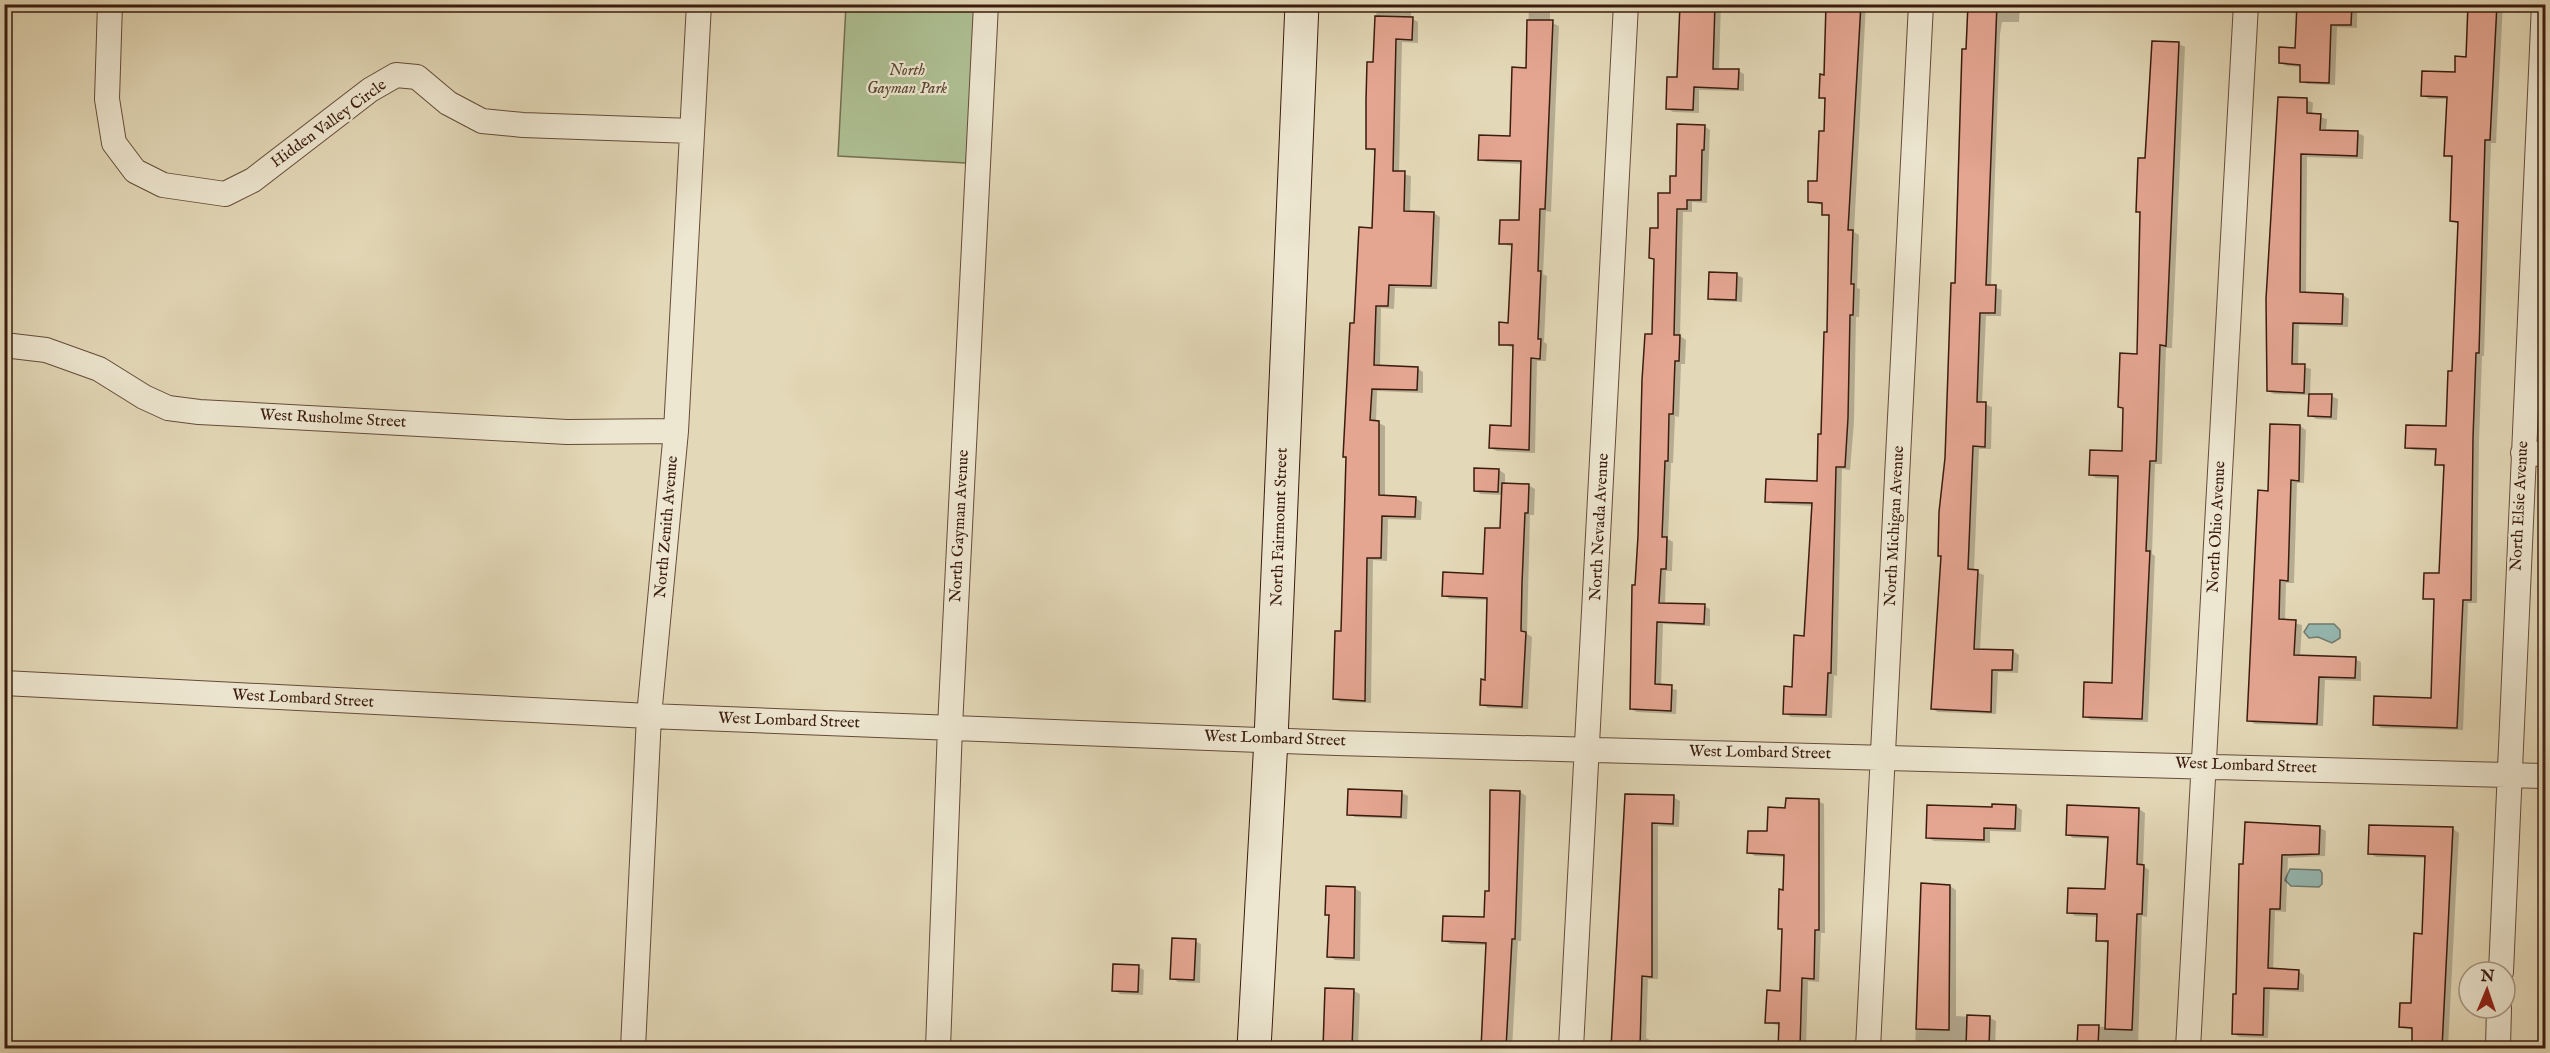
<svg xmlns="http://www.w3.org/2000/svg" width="2550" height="1053" font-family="'IM FELL English',serif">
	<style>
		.green { fill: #aec093; stroke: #746e50; stroke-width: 1.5 }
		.water { fill: #95b9b2; stroke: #717a70; stroke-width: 1.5 }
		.shadow { fill: #0003 }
		.building { fill: #e4a591; stroke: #3b1c0e; stroke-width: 1.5 }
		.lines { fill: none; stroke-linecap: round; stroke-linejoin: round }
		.street-casing { stroke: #654b38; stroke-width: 26 }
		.secondary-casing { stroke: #3b1c0e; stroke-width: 35 }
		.street { stroke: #ede6d0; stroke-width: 24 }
		.secondary { stroke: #ede6d0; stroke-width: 33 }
		.labels { text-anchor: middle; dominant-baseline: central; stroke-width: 4.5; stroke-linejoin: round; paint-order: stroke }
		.park-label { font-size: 16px; font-style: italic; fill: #58452f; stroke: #ede6d0 }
		.street-label { font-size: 16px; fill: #3b1c0e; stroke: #ede6d0 }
	</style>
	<rect width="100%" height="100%" fill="#e3d8b7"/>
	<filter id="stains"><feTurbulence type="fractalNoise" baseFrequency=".00333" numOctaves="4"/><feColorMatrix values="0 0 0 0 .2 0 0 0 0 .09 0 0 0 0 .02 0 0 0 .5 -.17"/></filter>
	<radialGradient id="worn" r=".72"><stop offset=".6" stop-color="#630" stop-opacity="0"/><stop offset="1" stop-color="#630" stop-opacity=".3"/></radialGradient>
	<path class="green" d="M846 5H977L966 163 838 156Z"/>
	<path class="water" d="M2309 624H2334L2340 630V638L2332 643 2318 637 2309 638 2304 632Z
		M2290 869 2320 870 2322 873V884L2319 887 2291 886 2285 880Z"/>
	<path class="shadow" d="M1377 4H1411V18L1418 22V43L1402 42 1399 173 1411 176 1410 212 1434 213 1440 217 1437 289 1395 288 1394 309 1381 308 1380 367 1417 368 1423 372V393L1377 391 1376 422 1385 426V497L1415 498 1422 502 1421 520 1388 519 1387 561 1373 560 1371 703 1341 702 1335 699 1342 633 1356 325 1373 229 1376 152 1368 148Z
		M1529 4H1550V22L1559 26 1551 212 1546 211 1543 274 1547 276 1544 342 1547 344 1546 361H1537L1535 453 1497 451 1490 448 1512 427 1515 348 1500 344 1510 324 1513 247 1500 243 1520 222 1522 164 1486 162 1479 159 1511 138 1527 69Z
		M1681 4H1721L1719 70 1738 71 1744 74V91L1699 90V113L1673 112 1667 108 1678 78Z
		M1820 4H1866L1854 232 1859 235 1857 288 1860 289 1859 317H1856L1854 422 1850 470 1842 469 1837 676 1834 675 1832 718 1791 717 1785 713 1806 637 1813 506 1773 504 1767 501 1818 483 1828 333 1831 218 1823 214 1824 205 1809 202 1819 182 1825 133 1827 101 1821 97 1825 76 1828 14 1819 10Z
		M1969 4H2020L2019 22H2002L2000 34 1991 286 2002 290 2001 316H1986L1982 403 1992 407 1991 449H1979L1974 571 1984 575 1980 650 2013 651 2019 655 2018 673 1998 672 1996 714 1938 712 1932 709 1957 285Z
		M2154 4H2188V10L2160 9Z
		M2285 4 2351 5 2357 9V28L2337 27 2335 85 2307 84 2301 81 2302 67 2287 66 2280 63 2297 49 2298 14 2284 10Z
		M2470 4H2503L2496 143H2491L2484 356H2482L2479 442 2477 603H2468L2463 730 2381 728 2374 724 2432 699 2436 601 2425 598 2440 575 2446 468 2436 464 2437 451 2413 450 2407 447 2447 428 2454 373 2460 224 2451 221 2453 159 2446 155 2448 99H2429L2423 95 2456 73 2468 58Z
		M2179 44 2185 47 2172 348H2166L2162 464H2155L2152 554 2155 556 2148 722 2091 720 2085 716 2114 685 2119 479 2096 478 2090 475 2123 452 2125 409 2120 407 2138 355 2142 213 2138 211 2146 160Z
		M2307 100 2313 103 2312 115 2327 119 2326 132 2358 133 2364 136 2363 159 2307 157 2306 294 2343 295 2349 299 2348 327 2299 325 2298 365 2311 369 2310 395 2331 396 2338 399 2337 420 2316 419 2310 415V395L2274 394 2268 391Z
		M1704 126 1710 130 1707 203 1692 202V212H1683L1680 336 1686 340 1685 364H1681L1679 417 1675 416 1673 463H1671L1668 539 1673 542 1672 571H1666L1665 605 1704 606 1710 609V626L1663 624 1661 686 1677 690 1676 714 1637 712 1631 709 1653 335 1656 260 1651 258 1677 177Z
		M1710 274 1737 275 1743 278 1742 302 1715 301 1709 298Z
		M2272 425 2300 426 2306 430 2304 483H2297L2294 583H2286L2285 621 2302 625 2300 657 2355 659 2361 662V681L2325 680 2323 726 2255 724 2248 720 2269 492Z
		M1499 470 1505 474V485H1528L1535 489 1534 515H1530L1527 634 1532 637 1528 709 1488 708 1482 704 1486 681 1489 600 1450 599 1444 595 1485 575 1502 530 1503 495 1481 494 1475 491Z
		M1520 792 1526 796 1521 941H1518L1512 1048H1483L1487 945 1450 944 1444 940 1486 919Z
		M1402 793 1408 796 1407 819 1355 817 1349 814Z
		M1626 795 1673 797 1680 801 1679 827 1658 826V979H1648L1646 1038 1657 1044V1048H1611Z
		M1818 801 1824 804 1825 933H1821L1819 982 1808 981 1806 1048H1814H1779L1780 1026 1767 1022 1782 992 1784 931 1779 928 1786 857 1755 856 1749 852 1769 833 1787 809Z
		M2016 806 2022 810 2021 832 1990 831V843L1934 841 1928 838 1993 809Z
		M2068 807 2139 809 2145 813 2143 866 2149 870 2147 917 2142 916 2138 1048H2085L2079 1044V1026L2107 1027 2110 944 2097 940 2098 917 2075 916 2069 912 2106 891 2109 839 2073 838 2067 834Z
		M2320 828 2326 831 2325 856 2288 858 2286 912 2275 911 2273 970 2298 971 2304 975V992L2270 990 2268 1038 2239 1037 2233 1033 2245 865Z
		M2453 829 2459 833 2448 1048H2413L2414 1030 2400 1026 2413 1005 2423 935 2426 858 2376 857 2369 853Z
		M1922 885 1950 886 1956 890V1016L1990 1018 1996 1021 1995 1048H1915Z
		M1354 888 1361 892 1360 961 1335 960 1329 956 1330 916 1327 914Z
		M1195 941 1201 944 1200 983 1178 982 1172 978Z
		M1138 967 1144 970 1143 995 1120 994 1114 990Z
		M1354 991 1360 994 1358 1048H1319V1043H1325Z"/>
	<path class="building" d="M1680 4H1715L1713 69H1739L1738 89 1694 87 1693 110 1666 109 1667 77H1677Z
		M1826 4H1861L1848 230H1853L1851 284H1854L1853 315H1850L1848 418 1845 467H1836L1831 673H1828L1826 715 1783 714 1784 686 1792 687 1794 635 1804 636 1812 503 1765 502 1766 479 1817 481 1818 434H1821L1824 332H1827L1829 215H1822V203L1808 202V181H1817L1819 131H1824L1825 98H1819L1820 74 1824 75Z
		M1968 4H1997L1986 285H1996L1995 313H1980L1977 402H1986L1985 447 1973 446 1968 569 1978 570 1974 649 2013 650 2012 670H1992L1991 712 1931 709 1941 556H1938L1939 512 1945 458 1951 283H1955L1962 49H1966Z
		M2297 4H2352L2351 25H2331L2329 83 2300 82V65L2279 63V47L2295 48Z
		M2468 4H2497L2490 140H2485L2479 353H2476L2473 438 2471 600H2463L2457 728 2373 725 2374 696 2431 698 2434 599H2423L2424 573H2439L2444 465H2435L2436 449 2405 448 2406 425 2446 426 2448 371H2452L2458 222 2450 221 2452 156H2444L2447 97 2421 96 2422 71 2455 72V56L2466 57Z
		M1375 16 1413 17 1412 40 1396 39 1393 171H1405L1404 211 1434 212 1431 286 1389 285 1388 306H1376L1374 365 1418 367 1417 390 1372 389 1370 420 1379 421V495L1416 497 1415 517 1382 516 1381 558H1367L1365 701 1333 699 1335 631H1341L1346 457H1343L1350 323H1354L1359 227 1372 228 1375 149H1366V100L1367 62H1373Z
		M1527 20H1553L1545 209H1540L1538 271H1541L1538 339H1541L1540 359 1531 358 1529 450 1489 448 1490 425 1511 426 1513 345H1499V322L1508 323 1512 244H1499L1500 220H1519L1521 161 1478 160 1479 135 1510 136 1512 67 1526 68Z
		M2152 41 2179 42 2166 346 2160 345 2156 461H2150L2146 551H2150L2142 719 2083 717 2084 682 2112 683 2118 476 2089 475 2090 450 2122 451 2123 408 2118 407 2120 353 2137 354 2140 212H2136L2138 158H2145Z
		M2278 97 2307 98V113L2321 114 2320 130 2358 131 2357 156 2301 154 2300 292 2343 294 2342 324 2293 323 2292 364H2305L2304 393 2267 391 2266 299Z
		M1677 124 1705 125 1704 150H1702L1701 200H1687V209H1677L1674 335H1680L1679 361H1675L1673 414H1669L1668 461H1665L1662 537H1667L1666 569H1661L1659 603 1705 604 1704 624 1657 622 1655 684 1672 685 1671 711 1630 709 1632 585H1635L1638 536 1642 380 1645 334H1652L1654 259 1649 258 1650 228H1658V193H1670V176H1676Z
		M1709 272 1737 273 1736 300 1708 299Z
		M2309 394H2332L2331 417 2308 416Z
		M2270 424 2300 425 2299 481 2291 480 2288 581 2280 580 2279 619 2296 620 2294 655 2356 657 2355 678 2319 677 2317 724 2247 721 2258 490 2268 491Z
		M1474 468 1499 469 1498 492 1474 491Z
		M1502 483 1529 484 1528 513H1525L1522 583 1521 631 1526 632 1522 707 1480 705 1481 679 1485 680 1487 598 1442 596 1443 572 1483 574 1485 528H1500Z
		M1348 789 1402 791 1401 817 1347 815Z
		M1490 790 1520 791 1515 939H1512L1506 1048H1481L1486 943 1442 941 1443 916 1484 917 1485 891H1489Z
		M1625 794 1674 795 1673 824 1652 823V977L1642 976 1640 1048H1611Z
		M1786 798 1819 799V930H1815L1814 979 1802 978 1800 1048H1778L1779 1023H1765L1767 990 1780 991 1782 929H1778L1779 889 1783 890 1784 855 1747 853 1748 831H1767L1768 807 1785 808Z
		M1992 804 2016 805 2015 829 1984 828V840L1926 838 1927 805 1992 807Z
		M2067 805 2139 808 2137 864 2144 865 2142 914H2137L2132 1030 2105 1029 2108 941H2096L2097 914 2067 913 2068 888 2105 889 2108 837 2066 835Z
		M2245 822 2320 826 2319 854 2282 855 2280 909H2270L2268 968 2299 970 2298 989 2264 988 2263 1035 2232 1034 2233 994H2236L2239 864H2243Z
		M2369 825 2453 827 2442 1048H2412V1028L2399 1027 2400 1003H2411L2414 933 2422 934 2425 856 2368 854Z
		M1921 883 1950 885 1949 1030 1916 1029Z
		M1326 886 1355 887 1354 958 1327 957 1329 915H1325Z
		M1172 938 1196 939 1194 980 1170 979Z
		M1113 964 1139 965 1138 992 1112 991Z
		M1325 988 1354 989 1352 1048H1323Z
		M1967 1015 1990 1016 1989 1048H1966Z
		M2078 1025H2099L2098 1046 2077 1045Z"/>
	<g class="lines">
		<g class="street-casing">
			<path id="street" d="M110 4 107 99 114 143 135 171 163 185 225 194 253 180 370 90 396 75 417 77 448 103 482 121 523 125 692 131
				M4 345 46 350 99 369 144 397 168 408 199 412 567 432 676 431
				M2523 453 2546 454
				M4 683 649 716 1337 743 2546 776
				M2501 972 2544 4
				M633 1048 649 716 676 431 699 4
				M938 1048 950 727 986 4
				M1571 1048 1626 4
				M1868 1048 1921 4
				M2188 1048 2246 4
				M2498 1048 2499 1008"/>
		</g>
		<g class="secondary-casing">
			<path id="secondary" d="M1254 1048 1271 739 1302 4"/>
		</g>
		<use href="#street" class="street"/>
		<use href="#secondary" class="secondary"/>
	</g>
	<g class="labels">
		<g class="park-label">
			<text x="907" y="71">North<tspan x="907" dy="18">Gayman Park</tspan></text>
		</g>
		<g class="street-label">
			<text transform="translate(329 124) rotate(-36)">Hidden Valley Circle</text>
			<text transform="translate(333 419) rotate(3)">West Rusholme Street</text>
			<text transform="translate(2520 506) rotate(-87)">North Elsie Avenue</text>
			<text transform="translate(960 526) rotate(-87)">North Gayman Avenue</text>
			<text transform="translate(1895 526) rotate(-87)">North Michigan Avenue</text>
			<text transform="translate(667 527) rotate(-85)">North Zenith Avenue</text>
			<text transform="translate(1280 527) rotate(-88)">North Fairmount Street</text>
			<text transform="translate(1600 527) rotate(-87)">North Nevada Avenue</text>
			<text transform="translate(2217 527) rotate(-87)">North Ohio Avenue</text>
			<text transform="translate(303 699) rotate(3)">West Lombard Street</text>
			<text transform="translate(789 721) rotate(2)">West Lombard Street</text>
			<text transform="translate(1275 739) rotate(2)">West Lombard Street</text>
			<text transform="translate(1760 753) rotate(1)">West Lombard Street</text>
			<text transform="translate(2246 766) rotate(2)">West Lombard Street</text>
		</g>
	</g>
	<rect width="2550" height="1053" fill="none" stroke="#e3d8b7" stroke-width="24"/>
	<rect x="6" y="6" width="2538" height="1041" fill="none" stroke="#3b1c0e" stroke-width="3"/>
	<rect x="12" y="12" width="2526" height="1029" fill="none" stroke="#3b1c0e" stroke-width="1.5"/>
	<g transform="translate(2487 990) rotate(2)"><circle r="28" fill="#ede6d0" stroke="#a69582" stroke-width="1.5"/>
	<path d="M0-4.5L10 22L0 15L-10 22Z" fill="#8f2418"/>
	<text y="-9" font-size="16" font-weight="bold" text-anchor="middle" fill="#3b1c0e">N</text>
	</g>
	<rect width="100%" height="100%" filter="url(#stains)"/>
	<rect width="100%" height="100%" fill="url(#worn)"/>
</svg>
